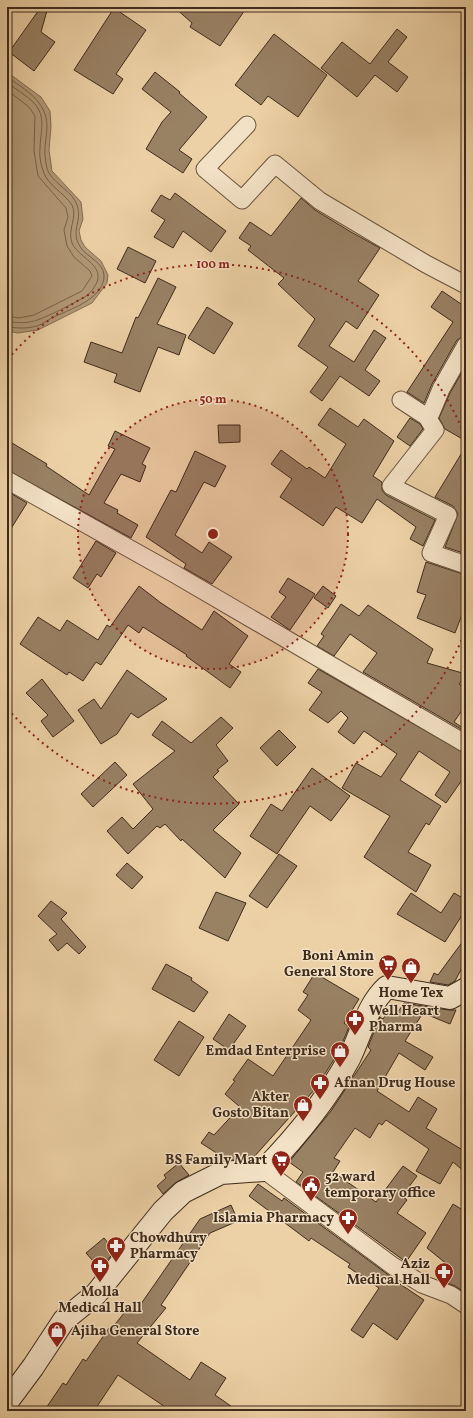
<svg xmlns="http://www.w3.org/2000/svg" width="473" height="1418" font-family="Vollkorn,serif">
	<style>
		.water { fill: #b29977; stroke: #846d53 }
		.lines { fill: none; stroke-linecap: round; stroke-linejoin: round }
		.shore { stroke: #78624a; stroke-width: 1 }
		.building { fill: #998164; stroke: #3e2b1c }
		.street-casing { stroke: #6a543e; stroke-width: 19 }
		.secondary-casing { stroke: #3e2b1c; stroke-width: 24 }
		.street { stroke: #f3e1c5; stroke-width: 17 }
		.secondary { stroke: #f3e1c5; stroke-width: 22 }
		.ring { fill: none; stroke: #8f2418; stroke-width: 2; stroke-dasharray: 2 4 }
		.labels { text-anchor: middle; dominant-baseline: central; stroke-width: 3; stroke-linejoin: round; paint-order: stroke }
		.poi-label { font-size: 14px; font-weight: bold; fill: #3e2b1c; stroke: #f3e1c5; text-anchor: end }
		.centre { fill: #8f2418; stroke: #f3e1c5; stroke-width: 2 }
		.ring-label { font-size: 12px; text-anchor: middle; font-weight: bold; fill: #8f2418; stroke: #f3e1c5; stroke-width: 3; stroke-linejoin: round; paint-order: stroke }
	</style>
	<rect width="100%" height="100%" fill="#edd1a6"/>
	<filter id="stains"><feTurbulence type="fractalNoise" baseFrequency=".005" numOctaves="4"/><feColorMatrix values="0 0 0 0 .2 0 0 0 0 .09 0 0 0 0 .02 0 0 0 .5 -.17"/></filter>
	<radialGradient id="worn" r=".72"><stop offset=".6" stop-color="#630" stop-opacity="0"/><stop offset="1" stop-color="#630" stop-opacity=".3"/></radialGradient>
	<path class="water" d="M7 72 41 97 50 111 51 126 49 150 52 171 81 202 83 219 79 231 81 240 85 247 101 261 108 275 107 283 92 303 38 330 18 333 7 331Z"/>
	<g class="lines">
		<path class="shore" d="M7 77C25 89 47 102 47 126 47 136 44 146 45 156 46 161 46 169 49 173 56 185 73 192 77 205 83 223 69 230 81 248 88 258 103 262 104 275 105 298 71 309 56 316 49 319 43 324 37 326 26 329 17 328 7 327
			M7 83C16 89 26 95 34 103 47 117 40 133 40 149 39 156 41 166 44 173 47 184 65 194 72 205 78 217 67 229 72 243 78 256 98 263 98 276 99 282 91 293 86 296 81 300 41 320 34 321 24 324 17 322 7 322
			M7 90 29 107 35 116 34 151 38 176 66 208 68 217 64 230 67 246 74 257 90 271 92 276 82 291 34 315 19 318 7 316"/>
	</g>
	<path class="building" d="M41 7H48L41 32 55 42 34 71 9 52Z
		M174 7H247L220 46 190 27 192 23Z
		M114 8 146 30 116 74 123 79 113 94 74 70Z
		M397 29 407 37 388 62 408 77 397 92 375 75 357 97 321 68 342 42 370 64Z
		M274 34 327 75 298 117 268 96 261 105 235 85Z
		M155 72 180 92 179 93 207 117 179 150 192 159 183 173 146 149 162 122 171 112 142 89Z
		M175 193 226 231 211 252 183 231 173 248 154 237 165 220 151 211 161 195 170 200Z
		M301 198 315 210 351 232 380 248 358 281 379 295 357 329 346 321 329 346 354 362 374 330 386 338 365 370 380 381 369 396 340 376 322 401 310 392 328 367 298 346 315 319 278 284 284 278 248 250 251 246 239 238 250 222 271 236Z
		M128 247 156 261 145 283 117 269Z
		M158 278 176 287 157 324 186 335 179 355 158 347 140 392 114 382 117 374 84 362 91 342 122 353 136 317 138 318Z
		M442 291 464 306 466 303V335L457 340 432 384 424 403 407 392 453 322 431 307Z
		M207 307 233 323 214 354 188 338Z
		M466 365V441L445 429 439 418 450 393Z
		M330 408 358 427 364 419 394 441 373 476 382 482V490L386 495 435 520 423 546 410 539 416 527 377 499 362 523 336 507 323 526 280 497 292 479 271 464 281 450 307 469 309 467 325 478 346 444 318 425Z
		M410 418 420 424 423 429 410 446 397 437Z
		M218 425H240V442L219 443Z
		M115 431 150 448 142 464 146 466 140 482 121 474 104 503 118 510 117 513 138 525 131 538 7 470V440L47 464 46 466 89 495 115 449 108 446Z
		M466 446V554L445 547 458 514 453 506 435 497Z
		M195 451 226 466 215 487 204 482 175 535 202 553 209 542 232 557 212 584 184 568 186 564 146 537 171 490 176 492Z
		M7 491 27 503 7 535Z
		M96 541 116 553 101 577 97 574 88 588 73 578Z
		M426 562 466 575V604L455 633 417 618 426 595 417 592Z
		M288 578 315 594 290 630 271 617 286 597 279 592Z
		M139 586 161 603 202 630 214 611 248 636 229 664 241 672 230 688 186 656 187 655 143 627 139 633 128 625 101 665 96 662 83 681 69 672 67 675 20 644 38 617 60 631 67 620 98 640 107 625 110 627Z
		M323 586 336 596 328 608 314 598Z
		M341 604 359 616 368 605 433 649 427 663 466 674 459 684 466 689V704L454 722 466 730V732L363 672 377 653 350 634 334 656 317 646 324 636 321 634Z
		M318 669 466 754V783L462 780 446 803 435 795 450 772 419 751 400 780 441 806 429 825 426 823 408 852 431 865 416 892 364 857 390 816 342 788 356 763 381 777 397 754 364 731 354 744 338 732 348 718 341 711 328 723 309 710 322 692 308 683Z
		M127 670 167 699 138 718 131 713 117 734 101 744 78 710 94 699 101 709Z
		M42 679 74 721 53 737 41 721 48 715 26 693Z
		M221 717 233 728 216 745 228 761 217 770 219 771 213 777 239 804 213 830 241 853 225 878 182 839 181 841 165 824 160 828 157 826 128 854 107 831 122 817 133 829 153 809 133 784 175 751 152 735 162 721 191 743Z
		M279 730 296 747 277 766 260 748Z
		M115 762 127 775 93 807 81 794Z
		M312 768 350 796 331 821 310 806 277 854 250 836 271 804 282 811Z
		M279 854 297 866 267 908 249 896Z
		M127 863 143 877 132 889 116 875Z
		M216 892 246 903 228 941 199 928Z
		M411 893 441 913 454 893 466 900V909L445 942 397 914Z
		M51 901 67 913 61 919 86 947 79 954 67 943 58 951 49 940 57 934 38 916Z
		M466 937V960L455 981 448 985 430 982 434 973 438 975Z
		M166 964 192 978 191 980 208 992 194 1012 152 989Z
		M315 973 359 999 344 1023 349 1027 338 1053 316 1088 253 1158 216 1162 214 1159 218 1154 201 1143 209 1132 214 1135 240 1107 225 1094 235 1081 233 1080 248 1059 273 1076 311 1020 298 1010 308 995 303 992Z
		M404 1003 448 1010H456L450 1024 423 1013 405 1041 433 1057 425 1070 399 1053 377 1091 409 1112 418 1097 437 1109 426 1128 466 1152V1173L453 1162 440 1184 416 1171 429 1149 386 1120 382 1125 379 1123 370 1138 355 1128 334 1158 340 1161 333 1172 376 1202 403 1166 417 1176 402 1196 407 1200 397 1213 426 1233 406 1262 296 1182 303 1172 289 1162 331 1111 371 1050 368 1047 380 1017 383 1019 391 1007 398 1012Z
		M229 1014 246 1026 229 1050 213 1039Z
		M179 1021 204 1037 179 1076 154 1060Z
		M179 1163 189 1175 175 1183 163 1194 157 1186 166 1178 164 1175Z
		M258 1184 282 1201 284 1198 394 1279V1280L424 1300 397 1340 373 1323 363 1338 351 1330 379 1288 348 1267 350 1264 311 1238 309 1241 249 1196Z
		M453 1204 466 1212V1293L455 1286 437 1279 448 1265 427 1248Z
		M231 1205 238 1221 210 1233 161 1305 166 1308 137 1343 190 1380 201 1362 226 1378 215 1395 238 1411H171L118 1375 94 1411H44L63 1383 66 1385 83 1359 86 1361 109 1328 111 1329 130 1306 136 1311 200 1219Z
		M104 1238 115 1251 100 1269 86 1253Z"/>
	<g class="lines">
		<g class="street-casing">
			<path id="street" d="M247 125 205 169 242 200 275 164 320 201 426 264 466 285
				M401 400 427 417 435 430 391 486 448 515 431 553 466 565
				M427 417 431 413 441 389 466 345
				M7 480 173 573 466 744
				M264 1170 393 1266 422 1284 451 1295 466 1305"/>
		</g>
		<g class="secondary-casing">
			<path id="secondary" d="M7 1402 33 1367 64 1320 96 1294 163 1211 183 1192 221 1173 264 1170C297 1136 326 1101 349 1059 361 1035 367 1005 387 987L450 998 466 989"/>
		</g>
		<use href="#street" class="street"/>
		<use href="#secondary" class="secondary"/>
	</g>
	<circle cx="213" cy="534" r="135" fill="#8f2418" fill-opacity=".12"/>
	<g class="ring">
		<circle cx="213" cy="534" r="135"/>
		<path d="M466 629A270 270 0 0 1 8 709M8 359A270 270 0 0 1 466 439"/>
	</g>
	<defs>
		<g id="supermarket-pin" transform="scale(1)"><path d="M0 17L-7.5 6A9.5 9.5 0 1 1 7.5 6Z" fill="#8f2418" stroke="#f3e1c5"/><path d="M-6-5.5h2.5l.6 2H6L4.5 2H-2.5L-4.4-4H-6ZM-1.5 3.2a1.3 1.3 0 1 0 .1 0ZM3 3.2a1.3 1.3 0 1 0 .1 0Z" fill="#fff"/></g>
		<g id="shop-pin" transform="scale(1)"><path d="M0 17L-7.5 6A9.5 9.5 0 1 1 7.5 6Z" fill="#8f2418" stroke="#f3e1c5"/><path d="M-5-2.5h2.3a2.7 3.5 0 0 1 5.4 0H5L5.5 6h-11ZM-1.5-2.5h3a1.5 2.3 0 0 0-3 0Z" fill="#fff"/></g>
		<g id="pharmacy-pin" transform="scale(1)"><path d="M0 17L-7.5 6A9.5 9.5 0 1 1 7.5 6Z" fill="#8f2418" stroke="#f3e1c5"/><path d="M-2-6h4v4h4v4h-4v4h-4v-4h-4v-4h4Z" fill="#fff"/></g>
		<g id="civic-pin" transform="scale(1)"><path d="M0 17L-7.5 6A9.5 9.5 0 1 1 7.5 6Z" fill="#8f2418" stroke="#f3e1c5"/><path d="M-.6-6.5H3V-4.5H.6V-3L4-1V1h2V6H-6V1h2V-1L-.6-3ZM-1.2 2.5V6h2.4V2.5Z" fill="#fff"/></g>
	</defs>
	<g fill-rule="evenodd">
		<use href="#supermarket-pin" x="388" y="964"/>
		<use href="#shop-pin" x="411" y="967"/>
		<use href="#pharmacy-pin" x="355" y="1019"/>
		<use href="#shop-pin" x="340" y="1051"/>
		<use href="#pharmacy-pin" x="320" y="1083"/>
		<use href="#shop-pin" x="303" y="1105"/>
		<use href="#supermarket-pin" x="281" y="1160"/>
		<use href="#civic-pin" x="311" y="1185"/>
		<use href="#pharmacy-pin" x="348" y="1218"/>
		<use href="#pharmacy-pin" x="116" y="1246"/>
		<use href="#pharmacy-pin" x="100" y="1266"/>
		<use href="#pharmacy-pin" x="444" y="1272"/>
		<use href="#shop-pin" x="57" y="1331"/>
	</g>
	<g class="labels">
		<g class="poi-label">
			<text x="374" y="956">Boni Amin<tspan x="374" dy="16">General Store</tspan></text>
			<text x="411" y="993" text-anchor="middle">Home Tex</text>
			<text x="369" y="1011" text-anchor="start">Well Heart<tspan x="369" dy="16">Pharma</tspan></text>
			<text x="326" y="1051">Emdad Enterprise</text>
			<text x="334" y="1083" text-anchor="start">Afnan Drug House</text>
			<text x="289" y="1097">Akter<tspan x="289" dy="16">Gosto Bitan</tspan></text>
			<text x="267" y="1160">BS Family Mart</text>
			<text x="325" y="1177" text-anchor="start">52 ward<tspan x="325" dy="16">temporary office</tspan></text>
			<text x="334" y="1218">Islamia Pharmacy</text>
			<text x="130" y="1238" text-anchor="start">Chowdhury<tspan x="130" dy="16">Pharmacy</tspan></text>
			<text x="430" y="1264">Aziz<tspan x="430" dy="16">Medical Hall</tspan></text>
			<text x="100" y="1292" text-anchor="middle">Molla<tspan x="100" dy="16">Medical Hall</tspan></text>
			<text x="71" y="1331" text-anchor="start">Ajiha General Store</text>
		</g>
	</g>
	<circle cx="213" cy="534" r="6" class="centre"/>
	<g class="ring-label">
		<text x="213" y="268">100 m</text>
		<text x="213" y="403">50 m</text>
	</g>
	<rect width="473" height="1418" fill="none" stroke="#edd1a6" stroke-width="24"/>
	<rect x="8" y="8" width="457" height="1402" fill="none" stroke="#3e2b1c" stroke-width="2"/>
	<rect x="12" y="12" width="449" height="1394" fill="none" stroke="#3e2b1c"/>
	<rect width="100%" height="100%" filter="url(#stains)"/>
	<rect width="100%" height="100%" fill="url(#worn)"/>
</svg>
